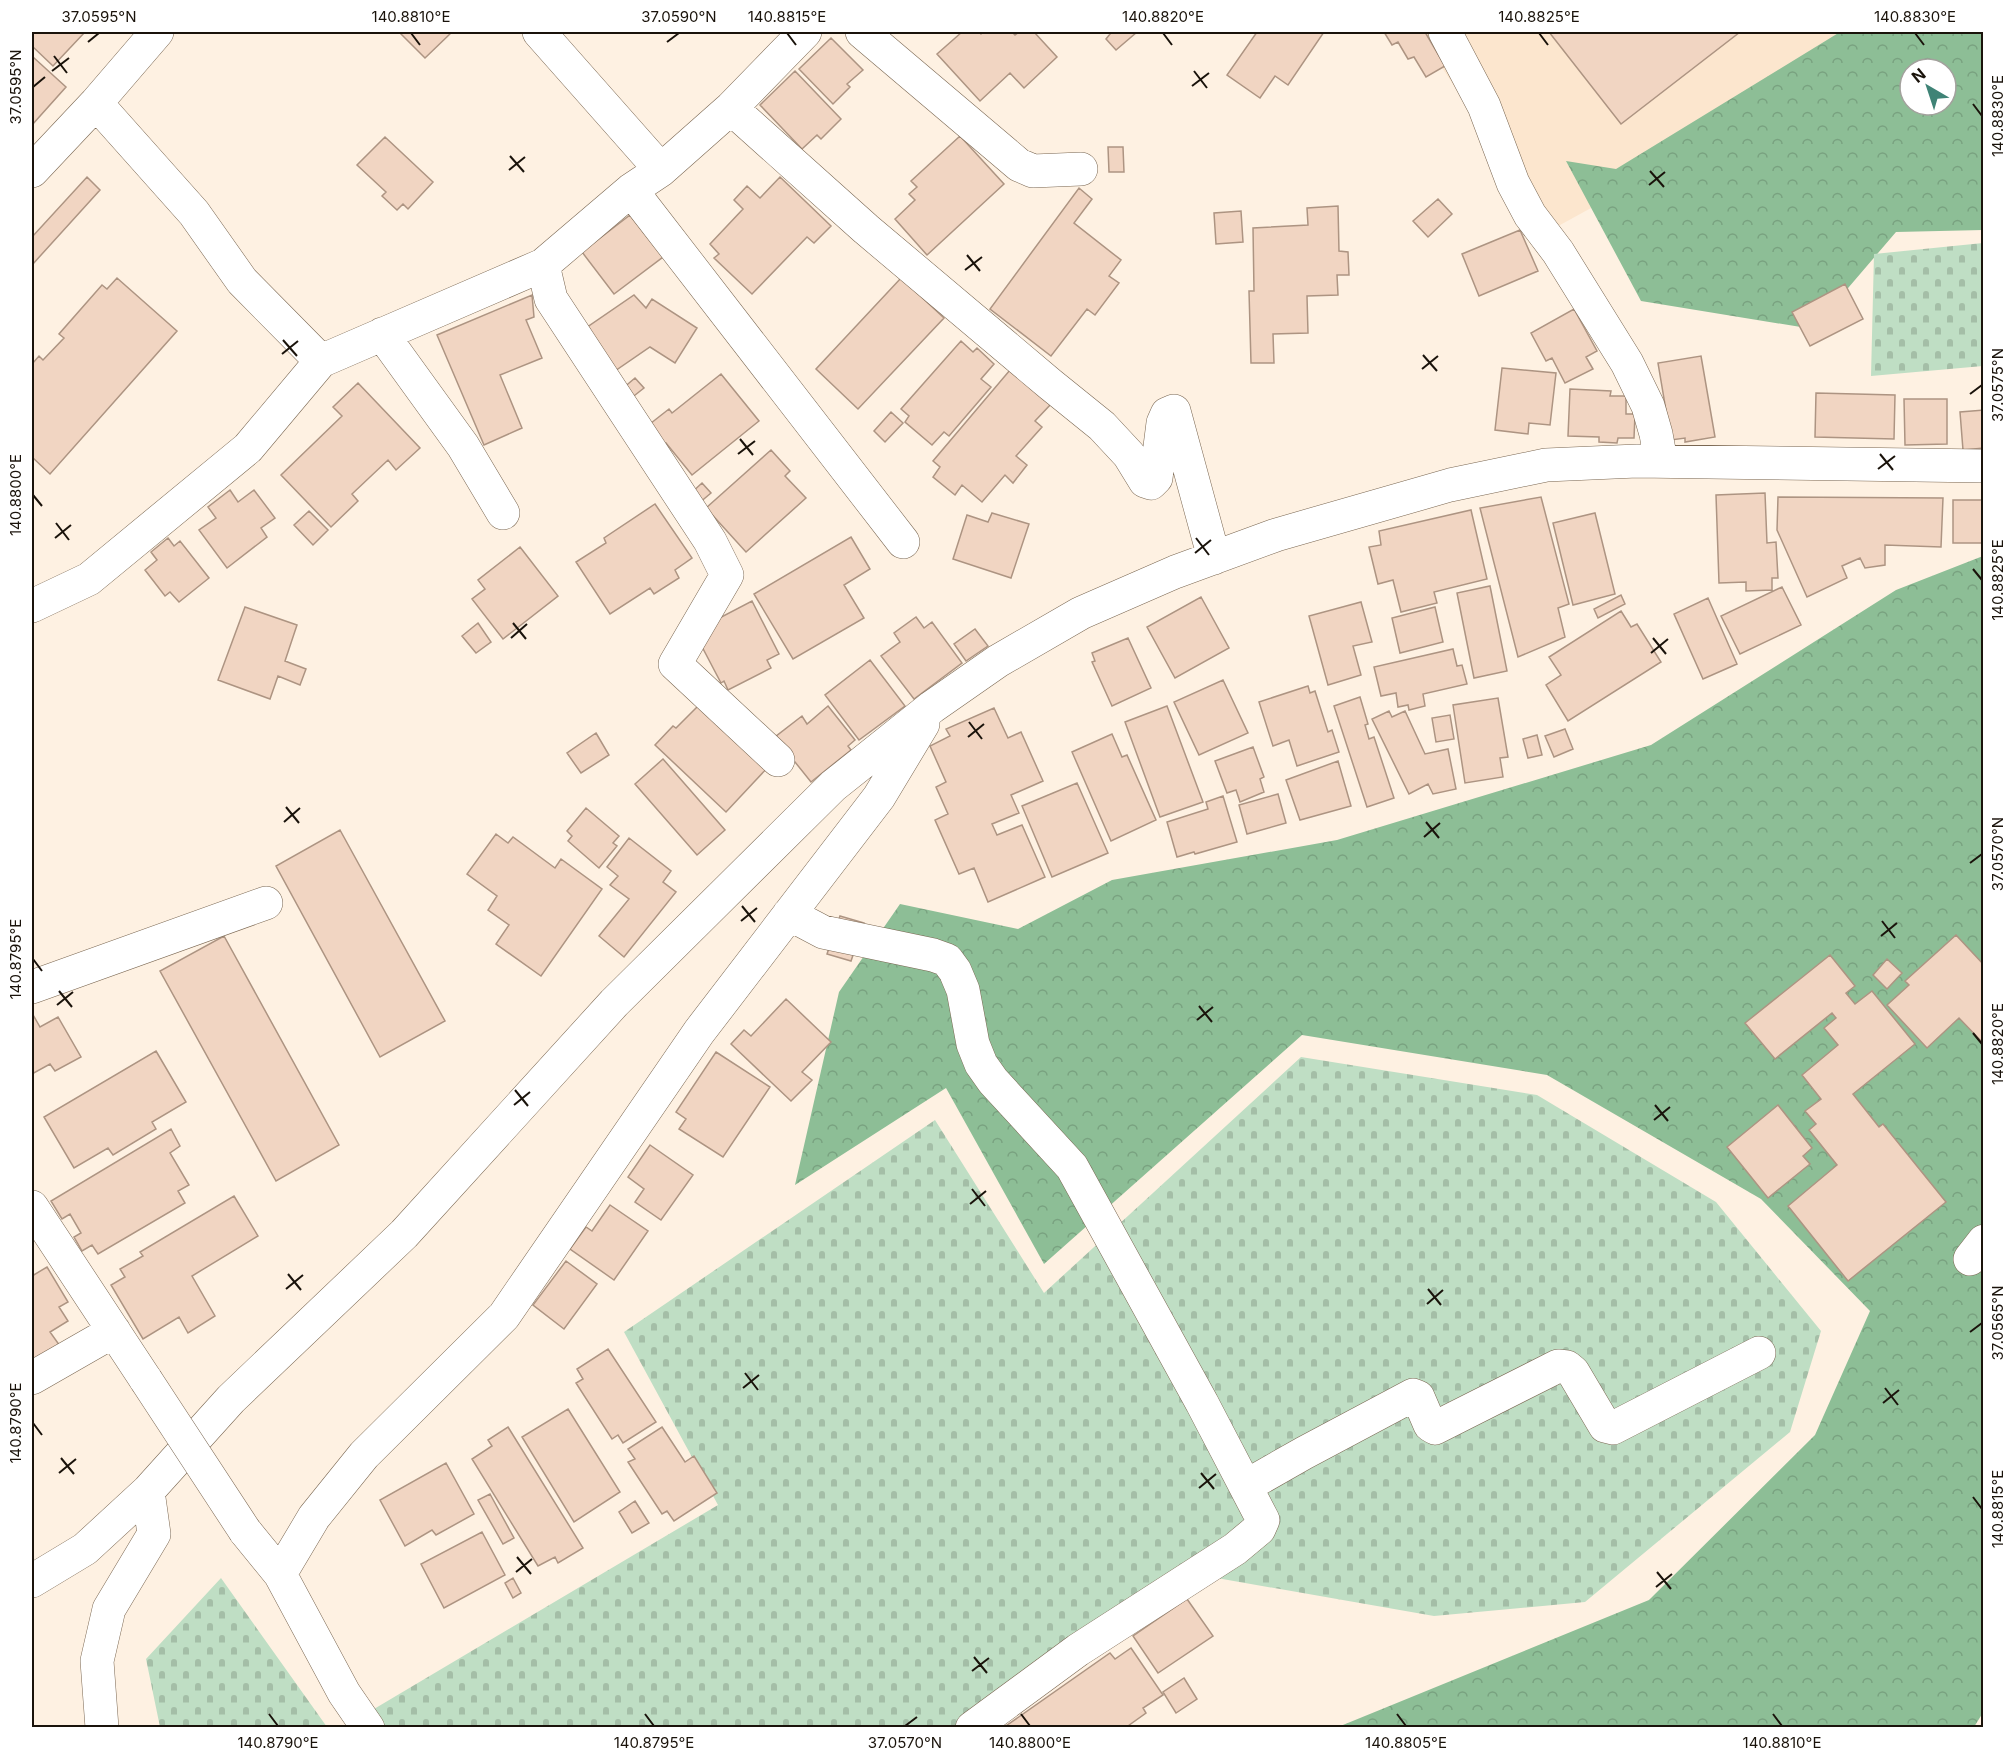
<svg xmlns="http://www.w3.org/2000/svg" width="2015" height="1759" font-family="Inter,sans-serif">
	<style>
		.built { fill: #fce6ce }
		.forest { fill: url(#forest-crowns); fill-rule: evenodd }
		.cemetery { fill: url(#cemetery-stones) }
		.building { fill: #f1d5c2; stroke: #ad9482; stroke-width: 1.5 }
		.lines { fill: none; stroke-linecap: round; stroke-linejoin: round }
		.minor-casing { stroke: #7a6752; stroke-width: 34 }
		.minor { stroke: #fff; stroke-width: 33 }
		.minor-bridge-casing { stroke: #7a6752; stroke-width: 34; stroke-linecap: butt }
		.minor-bridge { stroke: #fff; stroke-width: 33 }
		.ticks { fill: none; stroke: #1a130b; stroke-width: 2 }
		.neatline { fill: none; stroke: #1a130b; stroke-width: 2 }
		.ticks-label { font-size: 15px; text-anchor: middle; fill: #1a130b }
	</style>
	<defs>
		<pattern id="forest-crowns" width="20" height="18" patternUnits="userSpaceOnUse" patternTransform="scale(1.5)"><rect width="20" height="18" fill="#8dbe96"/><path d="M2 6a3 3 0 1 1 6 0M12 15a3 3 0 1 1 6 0" fill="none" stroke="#79a280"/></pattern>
		<pattern id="cemetery-stones" width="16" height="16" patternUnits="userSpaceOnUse" patternTransform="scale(1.5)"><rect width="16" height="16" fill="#bfdec4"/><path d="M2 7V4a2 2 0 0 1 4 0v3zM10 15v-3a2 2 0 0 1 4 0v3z" fill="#a4bea7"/></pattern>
	</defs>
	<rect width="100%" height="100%" fill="#fef1e2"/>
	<path class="built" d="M1418 32H1983L1946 69H1910L1797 95 1551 230Z"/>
	<path class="forest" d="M1840 32H1983V230L1896 232 1813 329 1641 301 1566 161 1616 169ZM1910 69H1946V105H1910Z
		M1983 556 1984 1711 1974 1727H1338L1649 1600 1815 1435 1870 1311 1761 1199 1547 1075 1302 1035 1044 1264 946 1088 795 1185 839 992 900 904 1018 929 1112 880 1337 840 1651 745 1896 590Z"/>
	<path class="cemetery" d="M1983 243V366L1871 376 1874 254Z
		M1301 1057 1537 1095 1716 1202 1821 1331 1790 1432 1585 1602 1434 1616 1194 1574 979 1727 342 1728 718 1505 624 1332 935 1120 1044 1293Z
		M221 1578 327 1727H160L146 1659Z"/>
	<path class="building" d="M32 32H85L53 66 32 46Z
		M399 32H452L425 58Z
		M962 32H980L981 34 984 32H1012L1015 35 1019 32H1034L1057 57 1024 88 1010 73 980 101 937 54Z
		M1108 32H1137L1116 50 1106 39 1110 34Z
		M1257 32H1324L1288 85 1275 76 1260 98 1227 75Z
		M1384 32H1425L1445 66 1426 77 1414 57 1408 59 1398 42 1392 45Z
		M1549 32H1740L1621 124Z
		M831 38 863 70 847 84 850 87 833 104 799 69Z
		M33 57 66 87 32 125V60Z
		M795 71 841 119 821 139 817 135 802 149 760 105Z
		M960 136 1004 184 927 255 895 219 915 200 909 194 917 187 911 181Z
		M385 137 433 182 408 209 403 204 397 210 382 196 386 192 357 165Z
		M1108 147H1123L1124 172H1109Z
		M87 177 100 190 32 265V237Z
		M780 177 831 226 814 243 807 237 752 294 714 258 719 254 710 244 743 209 734 200 747 186 760 198Z
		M1079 188 1092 199 1074 223 1121 260 1109 276 1119 283 1095 315 1087 309 1051 356 990 309Z
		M1438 199 1452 214 1428 237 1413 221Z
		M1338 206 1339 251 1348 252 1349 275H1337L1338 295 1307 296 1308 333 1273 334 1274 363H1251L1249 291H1254L1253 228 1308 225 1307 208Z
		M1241 211 1243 242 1216 244 1214 213Z
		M630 215 663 257 614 294 582 252Z
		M1520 230 1538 271 1479 296 1462 254Z
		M117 278 177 331 50 474 32 457V364L39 356 43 360 64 338 59 334 102 285 107 289Z
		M901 278 944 318 858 409 816 369Z
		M1845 284 1863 319 1810 346 1792 312Z
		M532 295 534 317 526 320 542 358 500 375 522 428 484 445 437 335Z
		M634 295 646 308 652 299 697 328 675 363 650 347 612 373 583 330Z
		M1574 309 1597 351 1586 357 1593 369 1565 383 1552 358 1546 361 1531 333Z
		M961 341 973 352 977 348 994 364 981 379 991 387 949 436 944 432 932 445 905 422 909 416 901 409Z
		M1701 356 1715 437 1685 442V438L1671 440 1658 363Z
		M1502 368 1556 373 1550 425 1529 423 1528 434 1495 430Z
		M1010 370 1051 404 1035 421 1042 427 1016 456 1027 465 1013 483 1005 475 982 502 962 485 955 495 933 477 940 467 933 461Z
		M721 374 759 421 692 475 666 443 662 446 646 427 669 409 672 413Z
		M635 378 644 388 630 399 622 389Z
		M358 383 420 448 396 470 388 460 352 494 358 501 331 527 281 475 342 416 333 407Z
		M1570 389 1611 391 1610 396H1626V414H1635L1634 438H1618L1617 443 1599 442V437L1568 436Z
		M1816 393 1895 395 1894 439 1815 437Z
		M1904 399H1947V444L1905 445Z
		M1984 410V448L1963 450 1960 412Z
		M891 412 903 423 885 442 874 431Z
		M771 450 790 471 785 476 806 498 746 552 706 508Z
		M702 483 711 493 698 504 690 494Z
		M230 490 238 502 254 490 275 518 261 528 267 537 227 568 199 530 216 518 208 507Z
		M1765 493 1767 543 1776 542 1778 578H1772V590L1746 591V582L1719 583 1716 495Z
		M1541 497 1569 604 1558 608 1565 637 1518 657 1480 508Z
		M1778 497 1943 498 1941 547 1885 545V565L1865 568 1860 558 1842 566 1847 578 1807 597 1777 530Z
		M1953 500H1984V543H1953Z
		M655 504 692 558 675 570 679 578 654 594 650 588 610 614 576 562 606 543 604 538Z
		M1471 510 1487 579 1434 592 1437 603 1401 612 1393 580 1378 584 1369 547 1381 545 1379 531Z
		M309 511 328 530 313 545 294 525Z
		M992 513 1029 524 1011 578 953 559 967 515 988 522Z
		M1595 513 1615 594 1573 605 1553 523Z
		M851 537 870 569 844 585 864 618 793 659 754 594Z
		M168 538 174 546 180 541 209 578 179 602 170 592 165 596 145 570 157 560 151 552Z
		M520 547 558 596 503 639 472 599 485 589 478 580Z
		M1490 586 1507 671 1474 678 1457 593Z
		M1782 587 1801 625 1740 654 1721 616Z
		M1621 595 1625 604 1598 618 1594 609Z
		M1201 597 1229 648 1175 678 1147 627Z
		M1708 598 1737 664 1703 679 1674 614Z
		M752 601 779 654 767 660 771 668 728 690 724 681 721 683 699 641 706 625Z
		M1361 602 1372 642 1353 646 1361 675 1328 685 1309 616Z
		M245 607 297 625 285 661 306 669 300 685 278 676 270 699 218 680Z
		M1435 607 1443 642 1400 653 1392 618Z
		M1621 611 1631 627 1637 624 1661 662 1568 721 1546 685 1561 675 1549 657Z
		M916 617 924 628 932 622 962 663 914 699 881 656 900 642 894 633Z
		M478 623 491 642 476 653 462 636Z
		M975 629 988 646 966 661 954 644Z
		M1128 638 1151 688 1112 706 1092 662 1095 661 1092 653Z
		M1453 649 1457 666 1462 665 1467 684 1423 694 1425 706 1409 710 1408 705 1398 707 1396 693 1381 696 1374 667Z
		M870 660 905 706 859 740 825 695Z
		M1223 680 1248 733 1199 755 1174 702Z
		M1308 686 1310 693 1315 691 1328 732 1332 730 1339 752 1297 766 1289 740 1273 746 1259 702Z
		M1360 697 1368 724 1365 725 1369 739 1374 737 1394 798 1367 807 1334 706Z
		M1498 698 1508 757 1500 758 1503 777 1465 783 1453 705Z
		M702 702 769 766 726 812 655 745 673 726 676 728Z
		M828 706 855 740 848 746 851 750 811 782 775 737 802 716 807 724Z
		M1167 706 1203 802 1160 817 1125 722Z
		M994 708 1008 738 1021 732 1043 781 1011 795 1019 813 992 824 997 835 1022 825 1045 877 988 902 974 868 959 874 935 820 948 814 936 787 946 782 930 746 950 736 946 729Z
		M1389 711 1392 717 1405 711 1425 754 1448 749 1456 789 1433 794 1428 784 1409 794 1372 719Z
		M1450 715 1454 739 1436 742 1432 718Z
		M1565 729 1573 749 1554 757 1545 736Z
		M596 733 609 755 581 773 567 753Z
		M1112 734 1122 757 1127 755 1156 820 1111 841 1072 752Z
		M1537 735 1542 755 1528 758 1523 739Z
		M1253 747 1264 777 1260 779 1264 792 1240 802 1236 790 1227 793 1215 761Z
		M663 759 725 830 697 855 635 784Z
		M1338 761 1351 806 1300 820 1286 780Z
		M1077 783 1108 853 1052 877 1022 806Z
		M1278 794 1286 823 1247 834 1239 805Z
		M1223 796 1237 842 1195 854 1194 852 1177 857 1167 822 1208 809 1206 802Z
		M586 808 619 836 613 843 617 846 599 868 568 841 572 836 567 831Z
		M340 830 445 1021 380 1057 276 866Z
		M496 834 508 843 513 837 555 868 561 859 602 889 541 976 496 944 509 925 488 910 497 896 467 874Z
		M629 838 671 871 663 882 676 892 624 957 599 936 629 899 610 885 618 876 607 867Z
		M840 916 864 923 851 961 827 954Z
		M1956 935 1984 965V1044L1959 1018 1927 1048 1887 1005 1909 985 1905 981Z
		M224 936 339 1145 276 1181 160 971Z
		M1830 955 1855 986 1846 993 1855 1004 1872 991 1915 1044 1853 1094 1879 1127 1883 1124 1946 1202 1848 1281 1788 1206 1837 1165 1809 1130 1816 1124 1805 1111 1821 1099 1802 1075 1838 1045 1824 1028 1836 1018 1832 1013 1775 1059 1745 1023Z
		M1887 959 1902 973 1887 989 1873 975Z
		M786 999 831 1042 802 1072 812 1080 791 1101 731 1044 744 1030 751 1036Z
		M32 1013 40 1027 58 1017 81 1057 55 1071 50 1064 32 1074Z
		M156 1051 186 1102 152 1122 156 1129 113 1155 108 1148 74 1168 44 1117Z
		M716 1052 770 1087 723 1157 679 1129 686 1119 676 1112Z
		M1778 1105 1812 1148 1803 1156 1810 1164 1768 1198 1727 1147Z
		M171 1129 180 1146 170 1153 189 1185 178 1191 185 1203 98 1254 92 1245 82 1251 74 1237 81 1233 70 1214 62 1219 51 1201Z
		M650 1145 693 1175 661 1220 635 1202 644 1189 628 1177Z
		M234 1196 258 1236 192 1276 215 1316 188 1333 179 1317 143 1339 111 1285 125 1277 120 1269 143 1256 140 1252Z
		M610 1205 648 1231 614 1280 570 1249 586 1227 592 1231Z
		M566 1261 597 1284 564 1329 533 1305Z
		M47 1267 68 1302 59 1307 68 1321 50 1332 60 1346 32 1360V1276Z
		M608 1349 656 1422 623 1443 618 1435 612 1439 576 1383 583 1379 577 1369Z
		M568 1409 620 1492 574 1522 522 1437Z
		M508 1427 583 1548 558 1563 555 1557 538 1566 472 1459 492 1446 488 1440Z
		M662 1427 685 1462 694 1456 717 1493 674 1521 667 1511 662 1514 628 1462 635 1459 628 1449Z
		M446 1463 474 1514 436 1535 432 1530 405 1546 380 1500Z
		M490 1494 514 1538 503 1544 478 1500Z
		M635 1501 649 1523 632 1533 619 1512Z
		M482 1532 505 1575 444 1608 421 1564Z
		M513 1578 521 1593 513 1598 505 1583Z
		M1187 1599 1213 1636 1158 1673 1133 1636Z
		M1131 1648 1163 1695 1143 1708 1146 1713 1125 1728H1003L1110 1653 1115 1659Z
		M1184 1678 1197 1699 1176 1713 1163 1692Z"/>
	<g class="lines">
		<g class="minor-casing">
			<path id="minor" d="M539 32 661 170
				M862 32 1019 165 1033 171 1081 169
				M1445 32 1484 106 1513 183 1530 215 1558 252 1627 363 1648 406 1656 434 1661 461
				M96 103 194 213 242 281 321 361
				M731 108 866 229 1050 384 1102 426 1129 455 1145 481 1151 483 1156 478 1163 423 1167 414 1174 411 1214 558
				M32 171 96 103 157 32
				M631 190 903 542
				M543 265 551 299 710 541 727 575 675 664 778 760
				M382 334 463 446 503 513
				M32 606 89 579 248 448 321 361 543 265 631 190 661 170 731 108 805 32
				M789 914 823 932 933 955 947 960 955 971 963 990 973 1044 981 1064 993 1081 1072 1167 1202 1403 1263 1520 1259 1529 1235 1549 1078 1650 972 1728
				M32 987 266 903
				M32 1207 146 1380
				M1970 1259 1984 1241
				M32 1378 114 1331
				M1246 1486 1304 1453 1413 1395 1418 1397 1430 1425 1435 1428 1558 1366 1567 1367 1573 1372 1605 1426 1613 1428 1759 1353
				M245 1531 280 1574 344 1693 368 1728
				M280 1574 314 1517 364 1455 504 1316 699 1032 879 797 923 724
				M32 1581 85 1549 148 1491 231 1399 404 1234 614 1003 833 786 932 707 998 661 1081 613 1175 572 1276 535 1450 485 1546 465 1637 461 1984 466
				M102 1728 97 1661 109 1609 154 1534 148 1491"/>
		</g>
		<use href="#minor" class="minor"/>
		<g class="minor-bridge-casing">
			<path id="minor-bridge" d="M146 1380 245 1531"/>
		</g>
		<use href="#minor-bridge" class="minor-bridge"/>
	</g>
	<path class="ticks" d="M411 33 420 45M787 33 796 45M1163 33 1172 45M1539 33 1548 45M1915 33 1924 45M88 42 99 33M667 42 679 33M54 56 67 73M52 71 69 58M1194 71 1207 88M1192 86 1209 73M33 87 45 77M1973 104 1982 116M510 156 524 172M509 170 525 157M1650 171 1664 187M1649 185 1665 172M967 255 980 271M965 270 982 257M283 340 297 356M282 354 298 341M1423 355 1437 371M1422 369 1438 356M1970 394 1982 385M740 439 753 455M738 454 755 441M1880 454 1893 470M1878 469 1895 456M33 495 42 506M56 523 69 540M55 538 71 525M1196 538 1209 555M1195 553 1211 540M1973 569 1982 580M513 623 526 639M511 638 527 624M1653 638 1666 654M1651 653 1668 639M969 722 982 739M968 737 984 724M286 807 299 823M284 822 300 808M1426 822 1439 838M1424 837 1440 823M1970 863 1982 854M742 906 755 922M741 921 757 908M1882 921 1895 938M1881 936 1897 923M33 959 42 971M59 991 72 1007M57 1005 73 992M1199 1006 1212 1022M1197 1020 1213 1007M1973 1033 1982 1044M515 1090 528 1106M514 1105 530 1092M1655 1105 1668 1121M1654 1120 1670 1107M972 1189 985 1206M970 1204 986 1191M288 1274 301 1290M286 1289 303 1275M1428 1289 1441 1305M1427 1304 1443 1290M1970 1332 1982 1323M745 1373 758 1390M743 1388 759 1375M1885 1388 1898 1405M1883 1403 1899 1390M33 1423 42 1435M61 1458 74 1474M59 1473 76 1459M1201 1473 1214 1489M1199 1488 1216 1474M1973 1497 1982 1509M517 1557 531 1574M516 1572 532 1559M1657 1572 1671 1589M1656 1587 1672 1574M974 1657 987 1673M972 1671 989 1658M269 1714 278 1726M645 1714 654 1726M1021 1714 1030 1726M1397 1714 1406 1726M1773 1714 1782 1726M905 1726 917 1717"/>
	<rect width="2015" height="1759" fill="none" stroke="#ffffff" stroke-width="66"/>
	<g transform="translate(1928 87) rotate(321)"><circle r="28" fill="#ffffff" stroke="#a3a19d" stroke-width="1.5"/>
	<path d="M0-4.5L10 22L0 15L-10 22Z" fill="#3f8376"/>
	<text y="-9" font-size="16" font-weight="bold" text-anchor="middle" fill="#1a130b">N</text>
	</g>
	<rect x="33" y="33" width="1949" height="1693" class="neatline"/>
	<g class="ticks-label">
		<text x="99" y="22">37.0595°N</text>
		<text x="411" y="22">140.8810°E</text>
		<text x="679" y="22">37.0590°N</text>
		<text x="787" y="22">140.8815°E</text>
		<text x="1163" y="22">140.8820°E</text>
		<text x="1539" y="22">140.8825°E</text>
		<text x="1915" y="22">140.8830°E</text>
		<text transform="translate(16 87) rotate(-90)" y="5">37.0595°N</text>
		<text transform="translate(1998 116) rotate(-90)" y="5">140.8830°E</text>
		<text transform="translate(1998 385) rotate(-90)" y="5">37.0575°N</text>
		<text transform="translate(16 495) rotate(-90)" y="5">140.8800°E</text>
		<text transform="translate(1998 580) rotate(-90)" y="5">140.8825°E</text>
		<text transform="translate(1998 854) rotate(-90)" y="5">37.0570°N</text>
		<text transform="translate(16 959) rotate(-90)" y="5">140.8795°E</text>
		<text transform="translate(1998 1044) rotate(-90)" y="5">140.8820°E</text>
		<text transform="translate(1998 1323) rotate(-90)" y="5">37.0565°N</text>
		<text transform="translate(16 1423) rotate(-90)" y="5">140.8790°E</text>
		<text transform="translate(1998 1509) rotate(-90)" y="5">140.8815°E</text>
		<text x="278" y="1748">140.8790°E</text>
		<text x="654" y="1748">140.8795°E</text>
		<text x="905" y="1748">37.0570°N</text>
		<text x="1030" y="1748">140.8800°E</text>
		<text x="1406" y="1748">140.8805°E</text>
		<text x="1782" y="1748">140.8810°E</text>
	</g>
</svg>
